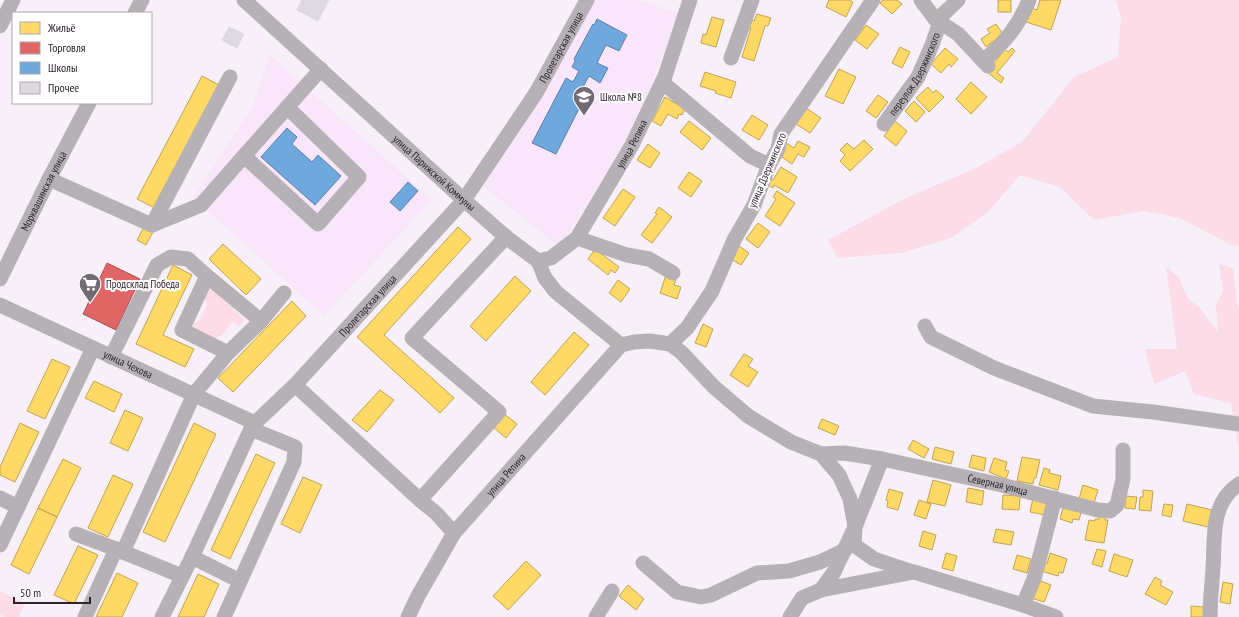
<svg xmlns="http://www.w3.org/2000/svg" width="1239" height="617" font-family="'PT Sans Narrow',sans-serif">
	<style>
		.built { fill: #f9e6fb }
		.green { fill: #fbdce7 }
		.homes { fill: #ffd966; stroke: #c0a255 }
		.shops { fill: #e06666; stroke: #aa5255 }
		.schools { fill: #6fa8dc; stroke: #5b80a8 }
		.building { fill: #ded8e1; stroke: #dfd8e2 }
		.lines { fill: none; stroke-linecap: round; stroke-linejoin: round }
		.minor { stroke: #b6b1b4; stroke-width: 15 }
		.labels { text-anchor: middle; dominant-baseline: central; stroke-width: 4; stroke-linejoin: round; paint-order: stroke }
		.street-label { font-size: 11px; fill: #2c232d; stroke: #fff }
		.poi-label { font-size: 11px; fill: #2c232d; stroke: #fff; text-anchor: start }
	</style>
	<rect width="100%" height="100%" fill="#f8f0f8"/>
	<path class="built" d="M594 0H637L679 13 632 134 560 247 481 185 541 99Z
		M270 55 432 200 324 316 193 198 253 106Z"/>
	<path class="green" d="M1116 0H1239V245L1233 246 1180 218 1143 211 1094 220 1060 187 1020 175 988 212 951 238 901 253 837 258 828 240 902 200 976 168 1022 142 1074 77 1118 57 1121 18Z
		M1219 264 1233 268 1237 303 1239 308V449L1231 403 1194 394 1185 371 1154 384 1145 349H1177L1166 266 1179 278 1188 299 1199 307 1218 332 1216 305 1223 291Z
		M208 288H212L243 318V322L239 327 233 322 221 336 214 338 194 327 192 323 199 321 207 304 204 298Z
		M0 591 25 603 19 617H5L0 614Z"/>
	<path class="homes" d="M829 0H849L853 2 846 17 826 7Z
		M883 0H897L902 4 892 14 880 3Z
		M998 0H1011V12H998Z
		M1040 0H1061L1051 30 1026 22 1031 8 1037 10Z
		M757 14 771 18 768 26H765L754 61 742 57 751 28 748 27 751 20 754 21Z
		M712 17 724 20 716 47 701 43 703 34 706 35Z
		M996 24 1003 34 986 47 981 39 990 33 987 29Z
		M866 25 879 34 867 49 855 40Z
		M900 47 910 52 902 68 892 63Z
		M945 48 958 59 951 67 949 64 941 73 931 64Z
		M1012 48 1015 51 997 73 1004 78 1001 83 987 72 1005 49 1008 52Z
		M839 69 856 77 843 104 825 96Z
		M705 72 736 82 731 98 715 93 716 91 700 86Z
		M202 76 219 85 155 208 137 199Z
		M971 82 987 97 971 114 956 99Z
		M928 87 933 93 936 90 944 97 929 112 916 98Z
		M878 95 888 102 876 118 866 111Z
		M665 97 685 109 682 115 679 114 677 119 668 114 661 126 652 121Z
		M914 101 925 112 916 122 905 111Z
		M806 108 821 118 810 133 796 124Z
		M752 115 768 125 759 140 742 130Z
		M689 121 711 138 702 150 680 132Z
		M895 121 907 131 896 146 884 136Z
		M864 140 873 149 850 171 840 161 845 155 840 150 847 143 854 149Z
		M798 141 810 147 804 157 798 154 792 164 779 155 786 143 794 148Z
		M648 144 660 153 650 168 637 160Z
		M781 167 797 177 788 193 774 185 773 188 766 184 769 178 773 180Z
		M689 172 702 181 691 197 678 188Z
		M623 189 635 197 615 226 603 218Z
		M777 191 795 203 780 226 765 216 776 199 773 197Z
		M659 207 672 217 652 243 641 235 657 214 655 213Z
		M758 223 770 232 758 248 746 239Z
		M144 227 153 232 146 245 137 240Z
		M458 227 471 239 384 335 454 398 440 413 357 337Z
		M223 244 261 279 246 295 209 259Z
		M739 246 749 253 741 265 731 259Z
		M595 249 619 267 615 273 611 270 608 275 588 259Z
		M173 265 192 275 163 335 194 349 185 367 136 344Z
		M666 275 676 279 674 285 681 287 677 299 660 293Z
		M515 276 531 291 486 341 470 326Z
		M618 280 630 289 621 302 609 293Z
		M292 301 306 316 233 392 218 378Z
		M703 324 713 329 706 347 695 343Z
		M574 332 589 345 545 395 531 382Z
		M744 354 753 359 748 366 758 372 748 387 730 375Z
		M52 359 70 367 45 419 27 411Z
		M94 381 122 394 114 412 85 398Z
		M380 390 394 400 367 432 352 420Z
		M125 410 143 418 128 451 110 443Z
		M503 413 517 424 506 438 493 427Z
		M822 419 839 426 835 435 818 428Z
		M20 423 39 432 15 482 0 475V467Z
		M194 423 216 434 165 542 143 532Z
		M913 440 929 449 924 458 908 449Z
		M935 447 954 452 951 464 932 459Z
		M256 454 275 463 230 559 211 550Z
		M972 455 986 458 984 471 969 467Z
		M1022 457 1040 460 1036 478H1034L1033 484 1017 481Z
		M994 458 1007 462 1005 470 1009 471 1006 479 989 472Z
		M63 459 81 468 57 517 38 508Z
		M1044 468 1050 470 1049 473 1061 476 1058 490 1039 485Z
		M113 475 133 484 108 537 88 528Z
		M303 477 322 485 300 533 281 524Z
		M933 480 951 485 945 506 927 502Z
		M1083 485 1098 490 1094 503 1079 499Z
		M968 488 984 491 982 505 966 502Z
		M889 489 903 493 898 510 887 507 888 501 886 500Z
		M1143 490 1153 491 1151 511 1139 510 1140 497H1143Z
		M1003 495 1020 496 1019 510 1002 509Z
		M1126 496 1137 497 1135 509 1125 508Z
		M1033 498 1048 502 1045 515 1030 512Z
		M919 500 931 504 926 519 914 515Z
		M1164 504 1173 505 1171 517 1162 515Z
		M1187 504 1212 510 1208 527 1183 521Z
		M38 508 57 517 29 574 11 565Z
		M1063 508 1082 509 1079 520 1073 519 1072 523 1060 519Z
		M1100 514 1106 515 1105 520H1108L1104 543 1085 540 1089 520 1095 521V519H1099Z
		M996 529 1014 532 1011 545 993 542Z
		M923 531 936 535 932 550 919 546Z
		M78 546 98 555 74 604 54 595Z
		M1097 549 1106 551 1102 567 1092 564Z
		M946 553 957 556 953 571 942 568Z
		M1050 553 1067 559 1063 573 1059 572 1058 576 1041 571 1043 563 1047 564Z
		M1114 554 1133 560 1127 577 1109 571Z
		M1017 555 1031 559 1027 573 1013 569Z
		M526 561 541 575 508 610 493 596Z
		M117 573 138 583 122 617H96Z
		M198 574 219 584 204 617H178Z
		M1155 577 1162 581 1160 585 1173 592 1166 605 1145 594Z
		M1038 580 1051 585 1044 602 1031 598Z
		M1223 582 1233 584 1230 604 1220 602Z
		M628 585 644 599 636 610 619 596Z
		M1191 606 1205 607V617H1191Z"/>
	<path class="shops" d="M107 263 140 279 116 330 83 314Z"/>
	<path class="schools" d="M597 19 627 35 619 51 606 45 597 63 608 68 600 83 589 76 583 87 589 89 556 154 532 143 566 78 573 82 579 71 572 67 575 61 574 59 593 24 594 25Z
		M287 128 297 137 292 144 312 162 318 155 341 176 315 205 261 157Z
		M408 182 418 191 400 211 390 202Z"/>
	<path class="building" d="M302 0H329L318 21 297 10Z
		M229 27 244 34 237 48 222 40Z"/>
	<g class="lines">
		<g class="minor">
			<path id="s1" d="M244 0 464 200 506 237 538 261 545 278 556 292 621 345"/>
			<path d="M921 0 935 19 958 34 988 66"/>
			<path d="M135 13 142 0"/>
			<path d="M937 20 958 0"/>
			<path d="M0 26 13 0"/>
			<path d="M731 58 752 0"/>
			<path d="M983 61C1004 43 1019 26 1029 0"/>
			<path d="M662 82 750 156 769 165"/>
			<path id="s2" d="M884 124 918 77 932 45 940 22"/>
			<path d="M244 156 321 69"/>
			<path d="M49 179 152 225 201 205 244 156 318 224 359 177 287 107"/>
			<path d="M152 225 230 77"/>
			<path d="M577 238 627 255 649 259 673 273"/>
			<path id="s3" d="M538 261 551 258 577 238 632 145 665 76 690 0"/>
			<path d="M207 276 182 330 228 353"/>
			<path id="s4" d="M0 279 49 179 89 103"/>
			<path id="s5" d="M0 305 255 423"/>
			<path d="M925 326 931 337 994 368 1093 406 1153 412 1239 424"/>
			<path d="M670 344 687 328 712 291 734 240 754 205 769 165 778 149 781 134 873 0"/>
			<path d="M621 345 634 342 650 341 670 344 681 352 714 387 748 416 791 442 821 454 839 475 850 499 855 527 834 572 821 590"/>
			<path d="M111 357 157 265 171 257 188 259 207 276 261 321"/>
			<path d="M295 385 420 500 436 513 454 533"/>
			<path id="s6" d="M821 454 844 453 882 459 1002 485 1098 510 1110 511 1117 505 1123 479V450"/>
			<path d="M882 459 855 527 854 545 874 559 913 572"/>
			<path d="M0 498 18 507 93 348"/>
			<path d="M420 500 499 412 412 338 506 237"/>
			<path d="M76 534 116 549"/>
			<path d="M0 545 18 507"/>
			<path d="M192 557 240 581"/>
			<path d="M643 563 677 592 701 597 711 595 757 573 789 571 820 562 845 550"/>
			<path d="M182 576 123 552 194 394 228 353 261 321 284 293"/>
			<path d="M1023 605 1034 579 1055 498"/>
			<path d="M85 617 116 549 123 552"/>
			<path id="s7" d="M162 617 192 557 251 429 255 423 295 385 464 200 536 93 587 0"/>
			<path d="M224 617 294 462 295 447 251 429"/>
			<path id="s8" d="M408 617 418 596 454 533 621 345"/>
			<path d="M596 617 612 591"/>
			<path d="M790 617 802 598 821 590 914 572 1023 605 1056 617"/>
			<path d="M1210 617C1210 601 1212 584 1213 568 1215 538 1210 503 1239 484"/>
		</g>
	</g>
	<defs>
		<g id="school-pin" transform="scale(1.15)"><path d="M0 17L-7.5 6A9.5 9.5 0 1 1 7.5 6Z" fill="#736b74" stroke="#fff"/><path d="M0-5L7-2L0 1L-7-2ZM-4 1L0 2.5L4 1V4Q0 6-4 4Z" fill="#fff"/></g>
		<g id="supermarket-pin" transform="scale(1.15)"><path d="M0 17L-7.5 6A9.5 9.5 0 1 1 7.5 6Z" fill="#736b74" stroke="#fff"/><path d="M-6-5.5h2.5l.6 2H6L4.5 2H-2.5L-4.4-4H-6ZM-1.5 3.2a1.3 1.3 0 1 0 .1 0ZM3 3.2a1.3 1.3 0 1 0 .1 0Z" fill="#fff"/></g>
	</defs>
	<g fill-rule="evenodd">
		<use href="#school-pin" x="584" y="97"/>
		<use href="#supermarket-pin" x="90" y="284"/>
	</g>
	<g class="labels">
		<g class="street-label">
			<text stroke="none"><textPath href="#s7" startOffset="702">Пролетарская улица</textPath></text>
			<text stroke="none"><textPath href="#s2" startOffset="59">переулок Дзержинского</textPath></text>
			<text stroke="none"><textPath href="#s3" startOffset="155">улица Репина</textPath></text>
			<text transform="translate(767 170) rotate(-67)">улица Дзержинского</text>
			<text stroke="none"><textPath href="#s1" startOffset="257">улица Парижской Коммуны</textPath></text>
			<text stroke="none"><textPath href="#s4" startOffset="98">Морквашинская улица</textPath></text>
			<text stroke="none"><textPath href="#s7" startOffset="378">Пролетарская улица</textPath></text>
			<text stroke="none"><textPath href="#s5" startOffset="141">улица Чехова</textPath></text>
			<text stroke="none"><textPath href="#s8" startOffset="174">улица Репина</textPath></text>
			<text stroke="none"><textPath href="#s6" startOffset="180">Северная улица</textPath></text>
		</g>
		<g class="poi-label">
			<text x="600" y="97">Школа №8</text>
			<text x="106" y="284">Продсклад Победа</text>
		</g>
	</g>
	<rect x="12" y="12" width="140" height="92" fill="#ffffff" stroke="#aba7ab"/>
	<rect x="20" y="22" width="20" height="12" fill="#ffd966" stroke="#aba7ab"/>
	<text x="48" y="32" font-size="12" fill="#2c232d">Жильё</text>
	<rect x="20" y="42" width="20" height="12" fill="#e06666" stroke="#aba7ab"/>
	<text x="48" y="52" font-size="12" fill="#2c232d">Торговля</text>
	<rect x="20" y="62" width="20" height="12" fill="#6fa8dc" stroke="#aba7ab"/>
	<text x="48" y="72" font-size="12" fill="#2c232d">Школы</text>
	<rect x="20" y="82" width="20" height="12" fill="#ded8e1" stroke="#aba7ab"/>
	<text x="48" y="92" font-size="12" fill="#2c232d">Прочее</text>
	<path d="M14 597v6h76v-6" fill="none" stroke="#2c232d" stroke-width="2"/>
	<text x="20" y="597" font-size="12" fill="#2c232d" stroke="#ffffff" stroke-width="3" paint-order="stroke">50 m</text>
</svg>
